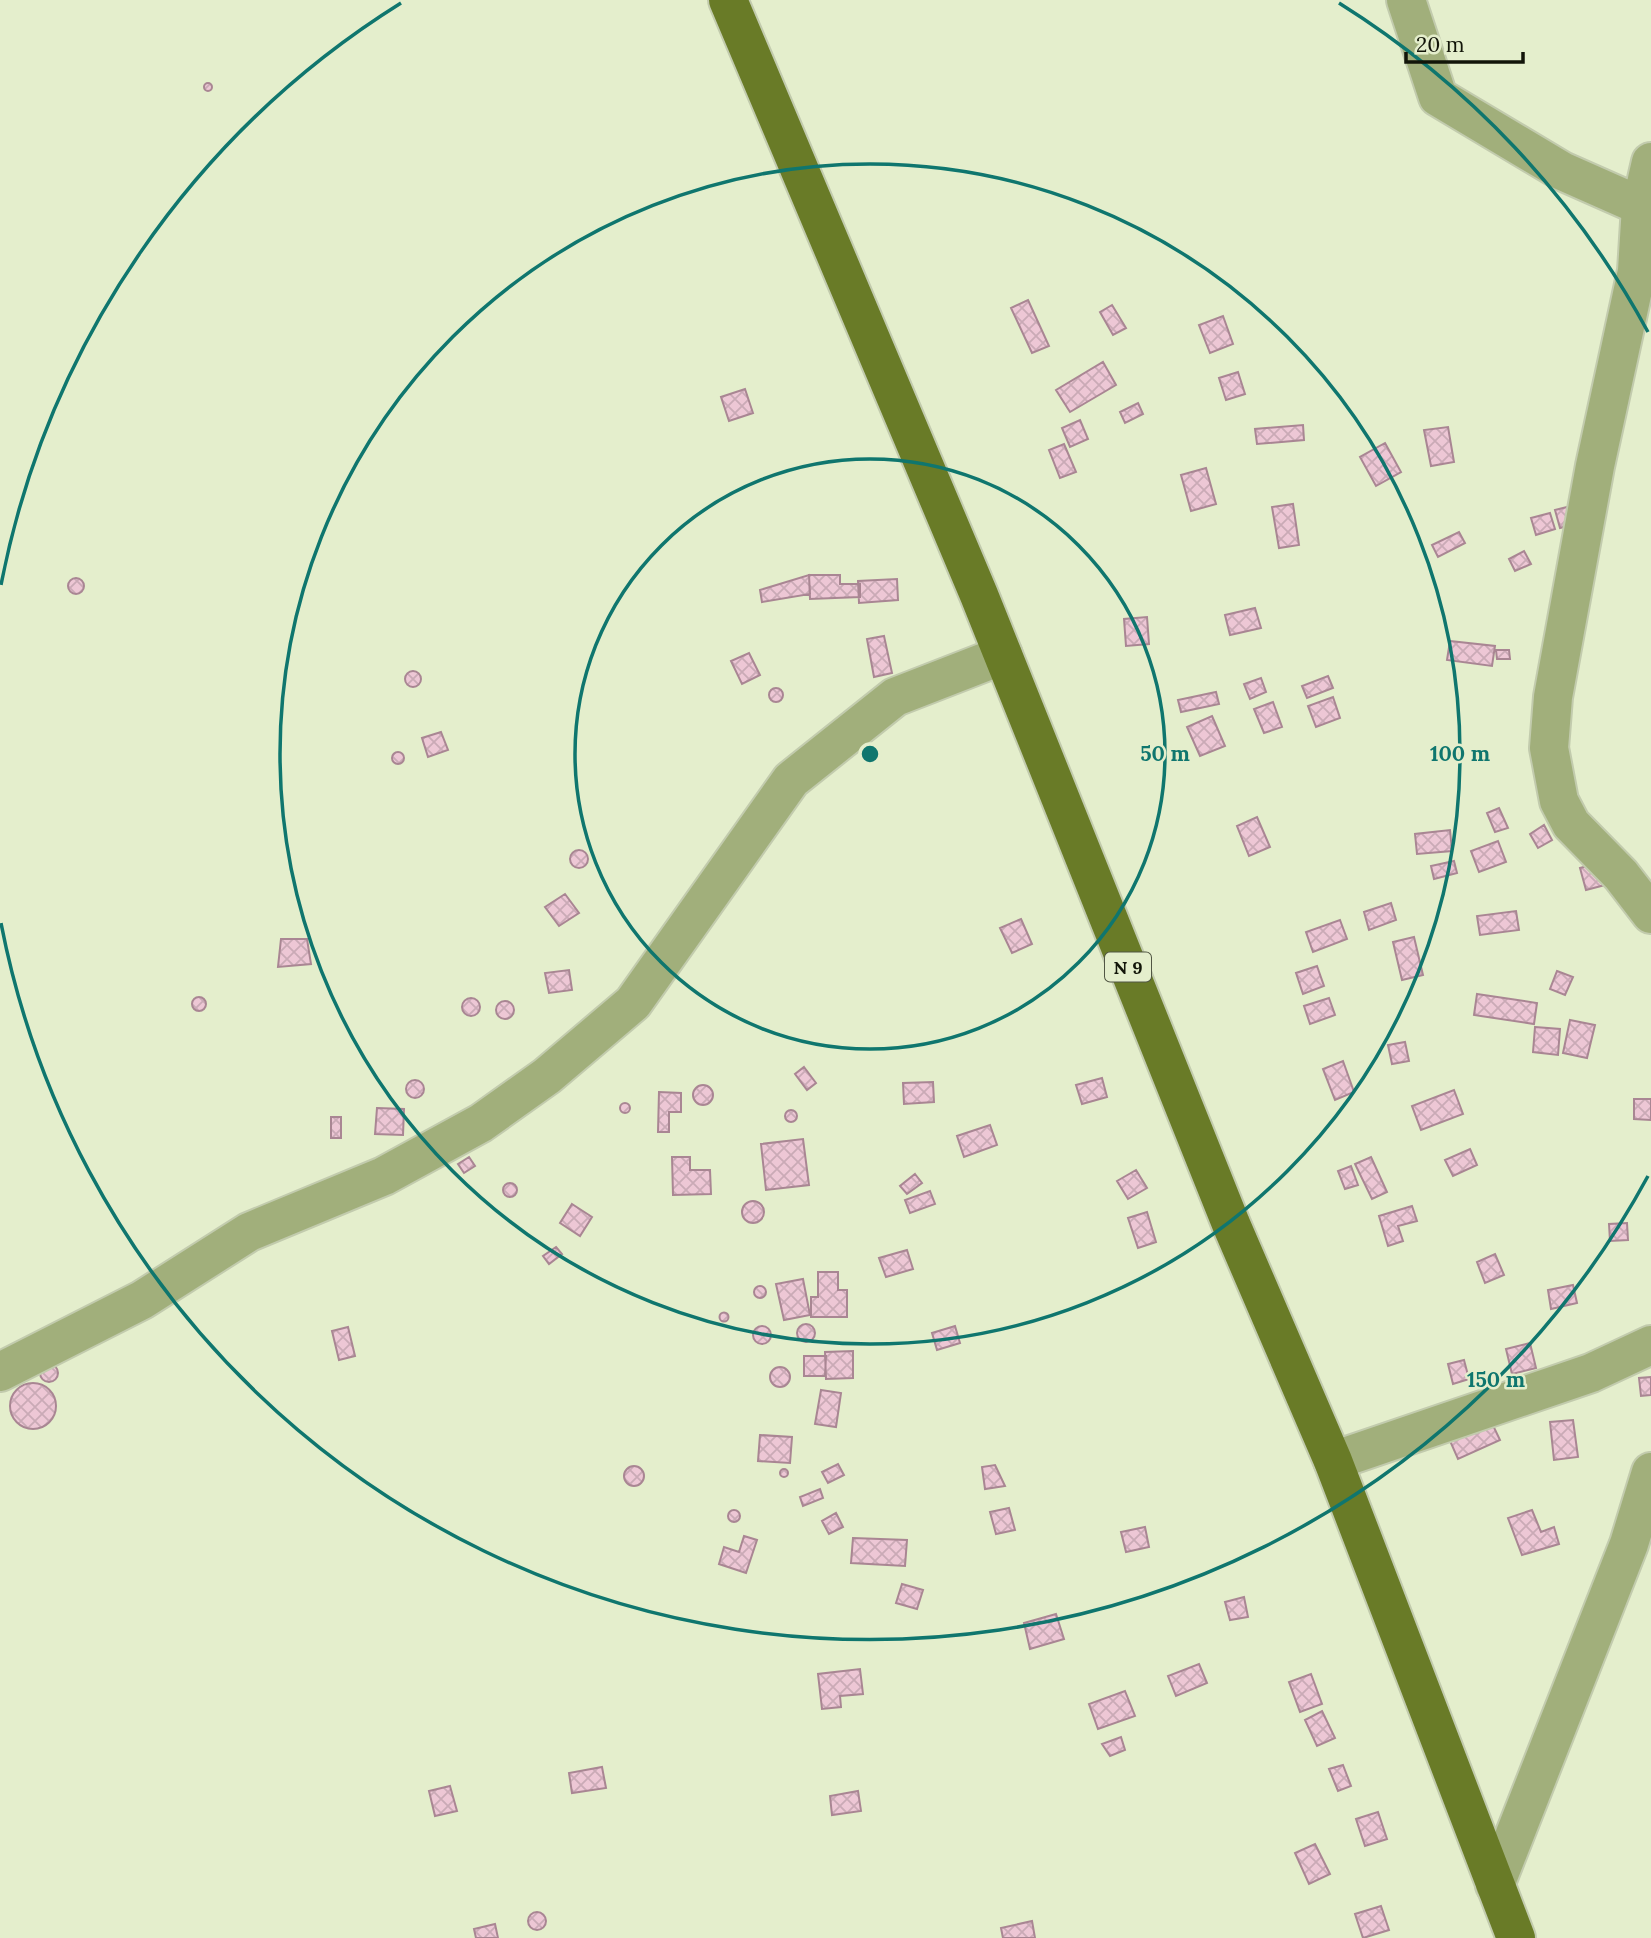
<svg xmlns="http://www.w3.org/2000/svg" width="1651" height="1938" font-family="Lora,serif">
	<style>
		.building { fill: url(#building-cross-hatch); stroke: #a98693; stroke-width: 2 }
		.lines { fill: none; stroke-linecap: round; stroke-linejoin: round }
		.minor-casing { stroke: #c2cbad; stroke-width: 42 }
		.major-casing { stroke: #c2cbad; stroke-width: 42 }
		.minor { stroke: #a1af7b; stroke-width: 38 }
		.major { stroke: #697b27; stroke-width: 38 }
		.ring { fill: none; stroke: #0f766e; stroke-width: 3.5 }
		.labels { text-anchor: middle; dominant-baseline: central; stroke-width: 5; stroke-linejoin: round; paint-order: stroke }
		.shield { fill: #e4eecc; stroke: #515644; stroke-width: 2 }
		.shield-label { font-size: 18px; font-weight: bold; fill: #121509 }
		.centre { fill: #0f766e; stroke: #e4eecc; stroke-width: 3.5 }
		.ring-label { font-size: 21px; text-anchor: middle; font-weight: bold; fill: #0f766e; stroke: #e4eecc; stroke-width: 5; stroke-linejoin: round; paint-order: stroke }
	</style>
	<defs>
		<pattern id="building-cross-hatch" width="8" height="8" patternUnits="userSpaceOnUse" patternTransform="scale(1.75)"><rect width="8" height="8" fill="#edc7d5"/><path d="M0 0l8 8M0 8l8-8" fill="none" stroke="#caaab6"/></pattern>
	</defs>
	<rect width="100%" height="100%" fill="#e4eecc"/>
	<path class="building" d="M204 87a4 4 0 1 1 8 0a4 4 0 1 1-8 0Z
		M1028 300 1049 346 1032 353 1011 308Z
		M1112 305 1126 328 1113 335 1100 312Z
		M1223 316 1233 344 1210 353 1199 325Z
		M1103 362 1116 385 1070 412 1056 390Z
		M1238 372 1245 394 1226 400 1219 378Z
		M745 389 753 413 729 421 721 397Z
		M1138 403 1143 414 1125 423 1120 412Z
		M1080 420 1088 439 1070 447 1062 428Z
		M1303 425 1304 440 1257 444 1255 429Z
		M1448 427 1454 462 1431 466 1424 430Z
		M1385 443 1401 472 1376 486 1360 457Z
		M1064 444 1076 472 1060 478 1049 450Z
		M1206 468 1216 504 1191 511 1181 475Z
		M1293 504 1299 545 1279 548 1272 507Z
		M1579 504 1584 522 1560 528 1555 510Z
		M1550 513 1555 529 1536 535 1531 518Z
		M1459 532 1465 543 1438 557 1432 545Z
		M1524 551 1531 564 1515 571 1509 559Z
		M809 575H840V584H860V597L810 599Z
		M809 575 810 594 762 602 760 590Z
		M68 586a8 8 0 1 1 16 0a8 8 0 1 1-16 0Z
		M897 579 898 600 859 603 858 581Z
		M1255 608 1261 628 1230 635 1225 615Z
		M1147 617 1149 644 1126 646 1124 619Z
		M884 636 892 673 874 677 867 639Z
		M1450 641 1495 646 1492 666 1447 660Z
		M1496 650H1509L1510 659H1497Z
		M749 653 760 675 742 684 731 661Z
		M405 679a8 8 0 1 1 16 0a8 8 0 1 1-16 0Z
		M1328 676 1333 688 1307 698 1302 686Z
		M1261 678 1266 692 1250 699 1244 684Z
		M769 695a7 7 0 1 1 14 0a7 7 0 1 1-14 0Z
		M1216 692 1219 704 1181 712 1178 700Z
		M1333 697 1340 718 1316 727 1308 706Z
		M1273 702 1282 727 1264 733 1254 709Z
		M1212 716 1225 746 1200 756 1187 727Z
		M441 732 448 750 428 757 422 738Z
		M392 758a6 6 0 1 1 12 0a6 6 0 1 1-12 0Z
		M1499 808 1508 828 1495 832 1487 813Z
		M1257 817 1270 847 1249 856 1237 826Z
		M1544 825 1552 840 1538 848 1530 834Z
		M1450 830 1452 851 1417 854 1415 834Z
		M1498 841 1506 862 1479 872 1471 851Z
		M570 859a9 9 0 1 1 18 0a9 9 0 1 1-18 0Z
		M1454 861 1457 873 1434 879 1431 866Z
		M1599 863 1605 885 1586 890 1580 868Z
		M565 894 579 913 559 926 545 907Z
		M1391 903 1396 920 1369 930 1364 912Z
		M1516 911 1519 930 1480 935 1477 916Z
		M1021 919 1032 944 1012 953 1000 928Z
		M1340 920 1347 939 1313 952 1306 932Z
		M1414 937 1423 975 1402 980 1393 942Z
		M281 939H307L311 964 278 967Z
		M1317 966 1324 986 1303 994 1296 973Z
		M569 970 572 990 549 993 545 973Z
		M1557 971 1573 977 1565 995 1550 989Z
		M1477 994 1537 1003 1534 1024 1474 1015Z
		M192 1004a7 7 0 1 1 14 0a7 7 0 1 1-14 0Z
		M1329 998 1335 1015 1310 1024 1304 1006Z
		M462 1007a9 9 0 1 1 18 0a9 9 0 1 1-18 0Z
		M496 1010a9 9 0 1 1 18 0a9 9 0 1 1-18 0Z
		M1570 1020 1595 1025 1587 1058 1563 1053Z
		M1535 1027 1560 1029 1558 1055 1533 1052Z
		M1405 1042 1409 1061 1392 1064 1388 1045Z
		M1343 1061 1354 1092 1335 1100 1323 1069Z
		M804 1067 816 1083 807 1090 795 1074Z
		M1102 1078 1107 1097 1082 1104 1076 1085Z
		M406 1089a9 9 0 1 1 18 0a9 9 0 1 1-18 0Z
		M933 1082 934 1102 904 1104 903 1083Z
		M693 1095a10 10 0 1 1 20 0a10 10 0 1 1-20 0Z
		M1454 1090 1463 1114 1421 1130 1412 1106Z
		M659 1092 681 1093V1112H669V1132H658Z
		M1634 1099H1651V1120L1634 1119Z
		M620 1108a5 5 0 1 1 10 0a5 5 0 1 1-10 0Z
		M377 1108 404 1109 403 1135 375 1134Z
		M785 1116a6 6 0 1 1 12 0a6 6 0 1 1-12 0Z
		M331 1117H341V1138H331Z
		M990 1125 997 1145 964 1157 957 1136Z
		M803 1139 809 1185 766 1190 761 1144Z
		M1470 1149 1477 1165 1453 1176 1445 1160Z
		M469 1157 475 1166 464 1173 458 1164Z
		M672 1157H690V1170H710L711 1194 673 1195Z
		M1371 1157 1387 1192 1372 1199 1355 1164Z
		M1351 1166 1358 1185 1345 1189 1338 1171Z
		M1136 1170 1147 1188 1128 1199 1117 1181Z
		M915 1174 922 1183 907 1194 900 1186Z
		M503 1190a7 7 0 1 1 14 0a7 7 0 1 1-14 0Z
		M930 1191 935 1204 910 1213 905 1200Z
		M742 1212a11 11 0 1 1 22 0a11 11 0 1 1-22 0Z
		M572 1204 592 1217 580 1236 560 1223Z
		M1412 1206 1417 1221 1398 1226 1403 1241 1388 1246 1379 1216Z
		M1147 1212 1156 1242 1138 1248 1128 1218Z
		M1627 1223 1628 1240 1610 1241 1609 1224Z
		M556 1247 562 1254 549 1264 543 1256Z
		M907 1250 913 1269 886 1277 879 1258Z
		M1495 1254 1504 1275 1485 1283 1477 1262Z
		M818 1272H838V1290H847V1317H811V1297H818Z
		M803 1279 810 1315 784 1320 776 1284Z
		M1573 1285 1577 1303 1551 1309 1548 1290Z
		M754 1292a6 6 0 1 1 12 0a6 6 0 1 1-12 0Z
		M719.5 1317a4.5 4.5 0 1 1 9 0a4.5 4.5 0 1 1-9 0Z
		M797 1333a9 9 0 1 1 18 0a9 9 0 1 1-18 0Z
		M753 1335a9 9 0 1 1 18 0a9 9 0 1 1-18 0Z
		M955 1326 960 1343 937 1350 932 1333Z
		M348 1327 355 1356 339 1360 332 1331Z
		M1530 1343 1536 1368 1512 1374 1506 1349Z
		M853 1351V1378L826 1379 825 1352Z
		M804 1356H826L825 1376H804Z
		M1464 1360 1469 1379 1453 1384 1448 1364Z
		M40 1373a9 9 0 1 1 18 0a9 9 0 1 1-18 0Z
		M770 1377a10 10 0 1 1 20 0a10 10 0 1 1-20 0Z
		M1651 1377V1395L1641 1396 1639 1378Z
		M10 1406a23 23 0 1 1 46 0a23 23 0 1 1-46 0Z
		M821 1390 841 1393 836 1427 815 1424Z
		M1488 1415 1500 1440 1458 1459 1447 1434Z
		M1573 1420 1578 1457 1554 1460 1550 1422Z
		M760 1435 792 1437 790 1463 758 1461Z
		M838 1464 844 1475 828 1483 822 1472Z
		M995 1465 1005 1486 985 1489 982 1467Z
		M624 1476a10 10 0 1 1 20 0a10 10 0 1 1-20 0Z
		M780 1473a4 4 0 1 1 8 0a4 4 0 1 1-8 0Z
		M820 1489 823 1498 803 1506 800 1497Z
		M1009 1508 1015 1530 996 1534 990 1512Z
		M728 1516a6 6 0 1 1 12 0a6 6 0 1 1-12 0Z
		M1532 1510 1541 1532 1554 1527 1559 1544 1522 1555 1508 1518Z
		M836 1513 843 1527 829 1534 822 1521Z
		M1145 1527 1149 1547 1126 1552 1121 1532Z
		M744 1536 757 1540 746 1573 719 1564 724 1547 739 1552Z
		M853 1538 907 1540 905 1566 851 1563Z
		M902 1584 923 1590 917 1609 896 1603Z
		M1244 1597 1248 1617 1230 1620 1225 1602Z
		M1056 1614 1064 1639 1030 1649 1024 1623Z
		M1199 1664 1207 1683 1176 1696 1168 1676Z
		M860 1669 863 1694 840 1696 841 1707 822 1709 818 1674Z
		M1311 1674 1322 1704 1300 1712 1289 1682Z
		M1125 1691 1135 1716 1098 1729 1089 1704Z
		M1322 1711 1335 1738 1317 1746 1305 1720Z
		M1121 1737 1125 1750 1110 1756 1102 1744Z
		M1343 1765 1351 1786 1338 1791 1329 1769Z
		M602 1767 606 1788 572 1793 569 1773Z
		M450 1786 457 1811 435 1816 429 1791Z
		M858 1791 861 1811 832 1815 830 1796Z
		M1378 1812 1387 1839 1365 1846 1356 1819Z
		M1315 1844 1330 1874 1309 1884 1295 1853Z
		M1381 1906 1389 1930 1363 1938 1355 1914Z
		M528 1921a9 9 0 1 1 18 0a9 9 0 1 1-18 0Z
		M1032 1921 1035 1938H1003L1001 1928Z
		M495 1924 498 1938H476L474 1929Z"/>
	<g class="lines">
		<g class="minor-casing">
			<path id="minor" d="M1406 0 1438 97 1562 171 1641 206 1651 219
				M1651 162 1641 206 1637 271 1595 466 1553 697 1549 748 1559 801 1571 824 1621 875 1651 914
				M0 1372 142 1300 249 1232 384 1176 481 1123 547 1076 633 1003 791 780 895 697 1003 655
				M1333 1461 1591 1373 1651 1345
				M1495 1885 1629 1544 1651 1472"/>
		</g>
		<g class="major-casing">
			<path id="major" d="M728 0 979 595 1231 1224 1333 1461 1516 1938"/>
		</g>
		<use href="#minor" class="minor"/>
		<use href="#major" class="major"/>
	</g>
	<g class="ring">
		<circle cx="870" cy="754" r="295"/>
		<circle cx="870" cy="754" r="590"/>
		<path d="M1648 1176A885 885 0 0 1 1 923M1 585A885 885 0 0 1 401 3M1339 3A885 885 0 0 1 1648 332"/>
	</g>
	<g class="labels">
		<rect class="shield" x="1105" y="952.5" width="46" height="29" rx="5"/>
		<g class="shield-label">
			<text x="1128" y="967">N 9</text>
		</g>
	</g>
	<circle cx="870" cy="754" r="10" class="centre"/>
	<g class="ring-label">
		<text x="1165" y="761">50 m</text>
		<text x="1460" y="761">100 m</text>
		<text x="1496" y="1387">150 m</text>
	</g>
	<path d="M1406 52v10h117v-10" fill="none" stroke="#121509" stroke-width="3.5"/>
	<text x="1416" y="52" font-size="21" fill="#121509" stroke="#e4eecc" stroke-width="5" paint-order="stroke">20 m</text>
</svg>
